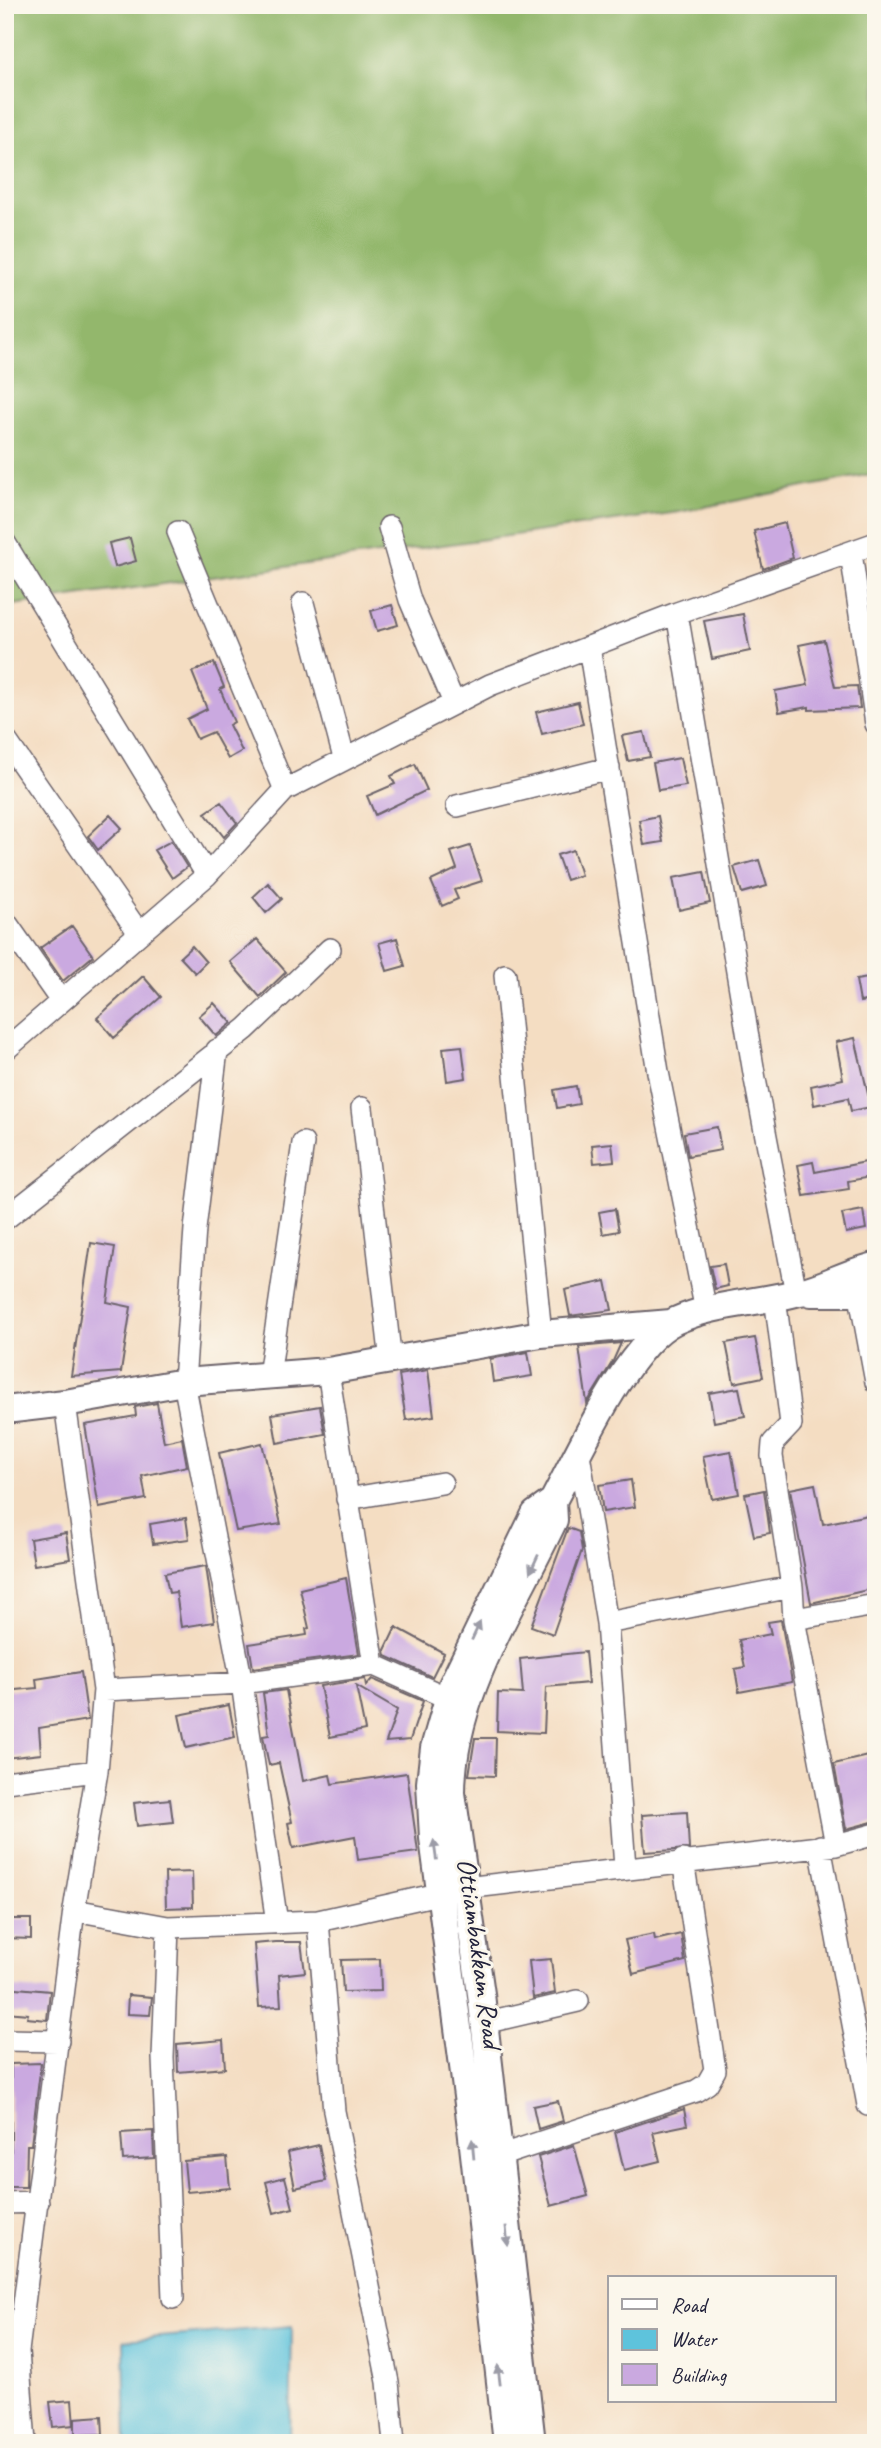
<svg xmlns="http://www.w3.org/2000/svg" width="881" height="2448" font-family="Caveat,sans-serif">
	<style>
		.forest { fill: #93b76c; stroke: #5a6c54; stroke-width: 2 }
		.water { fill: #5ec3dc; stroke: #40728c; stroke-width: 2 }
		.building { fill: #caa9e0 }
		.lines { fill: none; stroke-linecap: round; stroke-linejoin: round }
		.minor-casing { stroke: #6c636a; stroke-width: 24 }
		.tertiary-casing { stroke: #6c636a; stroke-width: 30 }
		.minor { stroke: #fff; stroke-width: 21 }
		.tertiary { stroke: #fff; stroke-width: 26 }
		.oneway { fill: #9c9ca7 }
		.labels { text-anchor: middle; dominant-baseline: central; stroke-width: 6; stroke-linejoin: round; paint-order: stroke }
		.street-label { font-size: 28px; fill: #22223b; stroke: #fbf7ec }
	</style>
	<rect width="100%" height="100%" fill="#fbf7ec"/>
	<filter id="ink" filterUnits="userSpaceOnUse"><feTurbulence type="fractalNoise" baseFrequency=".0143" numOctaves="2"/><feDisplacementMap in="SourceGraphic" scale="14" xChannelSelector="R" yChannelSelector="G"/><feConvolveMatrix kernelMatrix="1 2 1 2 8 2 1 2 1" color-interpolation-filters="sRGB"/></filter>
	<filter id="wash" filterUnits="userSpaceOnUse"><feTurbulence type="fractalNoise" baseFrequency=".00686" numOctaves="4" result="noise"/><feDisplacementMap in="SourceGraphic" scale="28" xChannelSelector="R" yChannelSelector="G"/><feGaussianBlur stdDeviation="1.57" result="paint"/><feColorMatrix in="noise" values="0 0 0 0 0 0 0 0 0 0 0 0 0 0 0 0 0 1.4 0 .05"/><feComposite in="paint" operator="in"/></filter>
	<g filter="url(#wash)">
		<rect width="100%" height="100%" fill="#f4ddc2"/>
		<path class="forest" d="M5 5H876V473L679 512 5 606Z"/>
		<path class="water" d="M292 2326 290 2443H126L124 2340Z"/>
		<g id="blocks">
			<path class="building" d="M785 523 793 558 763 569 754 531Z
				M130 538 136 561 115 567 109 543Z
				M392 605 398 625 377 631 371 611Z
				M743 614 750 651 712 659 704 621Z
				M824 640 835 687 857 686 860 708 809 710V707L779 712 775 691 808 685 799 645Z
				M214 663 224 687 220 689 234 722 229 725 242 751 228 759 213 732 197 739 187 719 207 709 192 672Z
				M578 702 583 724 542 734 536 712Z
				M644 732 650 757 628 761 622 736Z
				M680 758 686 786 658 790 653 763Z
				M415 764 427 790 375 815 367 796 395 784 391 776Z
				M221 802 237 823 224 837 205 813Z
				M110 815 122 828 98 850 88 836Z
				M658 816 663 842 644 845 639 820Z
				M171 841 187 867 172 878 154 850Z
				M470 846 482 881 454 890 458 899 442 906 431 881 457 869 451 852Z
				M573 850 581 875 566 880 557 855Z
				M759 860 767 886 742 893 734 867Z
				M704 872 710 903 679 910 673 878Z
				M268 883 282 899 266 913 253 897Z
				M72 926 93 956 63 981 40 948Z
				M397 938 405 966 387 971 379 943Z
				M257 939 286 972 260 997 230 962Z
				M192 946 206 962 195 973 180 957Z
				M143 976 161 997 114 1038 97 1018Z
				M874 977 876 999 860 1002 856 980Z
				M214 1003 232 1023 216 1036 199 1016Z
				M855 1038 871 1107 851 1111 848 1098 814 1105 811 1086 843 1079 836 1042Z
				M462 1046 466 1078 447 1081 443 1048Z
				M576 1086 579 1104 557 1108 554 1090Z
				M717 1127 721 1150 688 1156 684 1133Z
				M612 1143 614 1161 594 1163 592 1145Z
				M876 1160V1176L848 1181 849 1189 804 1196 798 1165 813 1162 815 1172Z
				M615 1209 619 1231 603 1234 599 1212Z
				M863 1210 866 1229 846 1233 842 1214Z
				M91 1243 115 1247 107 1302 131 1307 121 1372 71 1376Z
				M724 1264 728 1286 715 1289 710 1266Z
				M606 1281 612 1310 570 1316 565 1290Z
				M755 1338 763 1377 734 1383 726 1343Z
				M621 1343 613 1361 587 1403 579 1347Z
				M528 1352 532 1376 493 1382 490 1359Z
				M428 1370 434 1416 406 1420 399 1375Z
				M739 1388 745 1416 714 1422 709 1393Z
				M157 1403 164 1442 182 1438 187 1466 142 1476 146 1499 99 1508 85 1425 136 1416 135 1407Z
				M320 1406 325 1434 277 1443 272 1414Z
				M262 1443 281 1524 236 1531 219 1453Z
				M731 1451 739 1494 712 1499 703 1456Z
				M631 1480 635 1507 603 1512 599 1485Z
				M815 1484 823 1524 873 1514 876 1588 811 1603 790 1489Z
				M764 1490 770 1533 754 1536 745 1494Z
				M186 1518 189 1539 153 1544 150 1524Z
				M568 1528 579 1532 582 1550 553 1634 531 1626Z
				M66 1533 70 1559 34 1565 30 1539Z
				M206 1566 214 1622 181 1627 176 1592 169 1593 165 1573Z
				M346 1578 359 1654 253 1668 249 1644 307 1635 306 1629 309 1628 300 1589Z
				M781 1620 792 1682 739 1692 735 1669 745 1667 739 1640 771 1634 768 1622Z
				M396 1627 444 1653 432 1677 386 1656 385 1650Z
				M585 1652 588 1683 546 1687 544 1733 497 1731 498 1693 523 1694 520 1659Z
				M81 1672 88 1720 39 1728 41 1754 5 1758V1691L37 1688 36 1679Z
				M365 1679 366 1686 372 1679 423 1701 410 1740 386 1742 397 1710 356 1686 365 1730 330 1737 320 1686Z
				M286 1690 303 1781 330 1775 332 1784 407 1773 418 1852 358 1860 355 1836 293 1848 288 1823 292 1822 279 1763 269 1765 263 1736 269 1735 263 1693Z
				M229 1705 235 1737 186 1748 179 1715Z
				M475 1738H496L495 1776 469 1775Z
				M876 1754V1821L846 1829 834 1764Z
				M170 1799 173 1822 137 1826 134 1803Z
				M687 1812 689 1849 645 1852 642 1815Z
				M192 1872 193 1907 166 1908 165 1873Z
				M5 1919H31V1939L5 1938Z
				M654 1934 655 1940 681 1934 685 1961 633 1974 625 1940Z
				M276 1942H301L305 1972 279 1975 281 2006 259 2007 254 1944Z
				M380 1959 381 1991 343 1992 341 1960Z
				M551 1959 555 1993 533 1998 529 1961Z
				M5 1987 50 1991 47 2020 27 2018 28 2014 5 2012Z
				M128 1995 152 1997 150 2015 127 2014Z
				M223 2040 225 2068 178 2072 177 2044Z
				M41 2063 31 2145H27L26 2187H5V2151H11V2064Z
				M558 2101 563 2121 538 2129 533 2106Z
				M684 2109 687 2125 653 2132 660 2161 624 2170 615 2132Z
				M153 2131 154 2158 123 2160 121 2133Z
				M319 2145 326 2181 295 2188 288 2152Z
				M574 2145 588 2196 551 2206 538 2157Z
				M227 2157 230 2188 187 2192 184 2161Z
				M285 2177 293 2208 274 2213 266 2182Z
				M72 2400 74 2425 53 2427 50 2402Z
				M102 2416 103 2434 75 2435V2418Z"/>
		</g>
	</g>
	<g filter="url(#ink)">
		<use href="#blocks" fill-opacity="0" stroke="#6c636a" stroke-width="2"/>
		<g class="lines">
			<g class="minor-casing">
				<path id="minor" d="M389 527 410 600 454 703
					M178 532 285 790
					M5 543 207 875
					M851 553 876 724
					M303 603 344 758
					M677 613 755 1079 796 1293
					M589 647 658 1072 706 1311
					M5 739 139 933
					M457 806 609 768
					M5 921 61 1001
					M505 975 541 1334
					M5 1050 207 875 285 790 490 685 677 613 876 543
					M217 1050 195 1229 184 1382 242 1683 277 1923
					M362 1108 391 1362
					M5 1219 246 1029 330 949
					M859 1291 876 1382
					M775 1297 791 1424 773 1443 772 1456 792 1587 794 1619 836 1845
					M328 1371 374 1665
					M269 1376 303 1143
					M579 1454 607 1623 625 1867
					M347 1499 442 1483
					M794 1619 876 1605
					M607 1623 792 1587
					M104 1690 242 1683 374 1665 463 1705
					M5 1782 97 1771
					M820 1846 868 2105
					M74 1910 168 1927 318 1921 465 1888 836 1845 876 1834
					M318 1921 334 2111 388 2382 394 2443
					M168 1927 163 2058 173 2298
					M484 2023 578 2001
					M5 2040 58 2041
					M499 2156 696 2091 707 2084 715 2070 683 1860
					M5 2203 38 2202
					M25 2443 18 2351 74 1910 97 1771 104 1690 65 1403"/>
			</g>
			<g class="tertiary-casing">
				<path id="tertiary" d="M811 1293H851L876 1288
					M5 1410 65 1403 184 1382 328 1371 541 1334 671 1323
					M507 2443 470 2119 433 1838 430 1783 434 1748 452 1685 535 1514 553 1501C579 1453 627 1344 675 1321 714 1303 759 1303 800 1292 826 1286 849 1271 876 1266
					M532 2443 481 1994 452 1793C452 1694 513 1608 554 1520L553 1501"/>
			</g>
			<use href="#minor" class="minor"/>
			<use href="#tertiary" class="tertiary"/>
		</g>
		<defs><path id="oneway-solid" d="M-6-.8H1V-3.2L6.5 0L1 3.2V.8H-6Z" transform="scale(1.75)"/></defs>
		<g class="oneway">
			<use href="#oneway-solid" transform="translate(534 1564) rotate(115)"/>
			<use href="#oneway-solid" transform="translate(476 1631) rotate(-65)"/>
			<use href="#oneway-solid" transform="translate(435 1850) rotate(-98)"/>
			<use href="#oneway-solid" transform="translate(473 2149) rotate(-95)"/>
			<use href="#oneway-solid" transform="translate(507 2236) rotate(84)"/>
			<use href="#oneway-solid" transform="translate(499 2375) rotate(-97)"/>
		</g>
	</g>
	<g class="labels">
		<g class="street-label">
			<text transform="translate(480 1953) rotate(82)">Ottiambakkam Road</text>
		</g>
	</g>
	<rect width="881" height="2448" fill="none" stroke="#fbf7ec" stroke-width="28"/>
	<rect x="608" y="2276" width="228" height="126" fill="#fbf7ec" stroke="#a4a2a5" stroke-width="2"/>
	<rect x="622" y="2299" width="35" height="10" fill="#ffffff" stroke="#a4a2a5" stroke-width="2"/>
	<text x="671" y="2312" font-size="21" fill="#22223b">Road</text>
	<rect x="622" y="2329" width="35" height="21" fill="#5ec3dc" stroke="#a4a2a5" stroke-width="2"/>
	<text x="671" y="2346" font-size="21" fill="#22223b">Water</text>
	<rect x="622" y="2364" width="35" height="21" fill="#caa9e0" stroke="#a4a2a5" stroke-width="2"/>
	<text x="671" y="2382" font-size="21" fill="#22223b">Building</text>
</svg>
